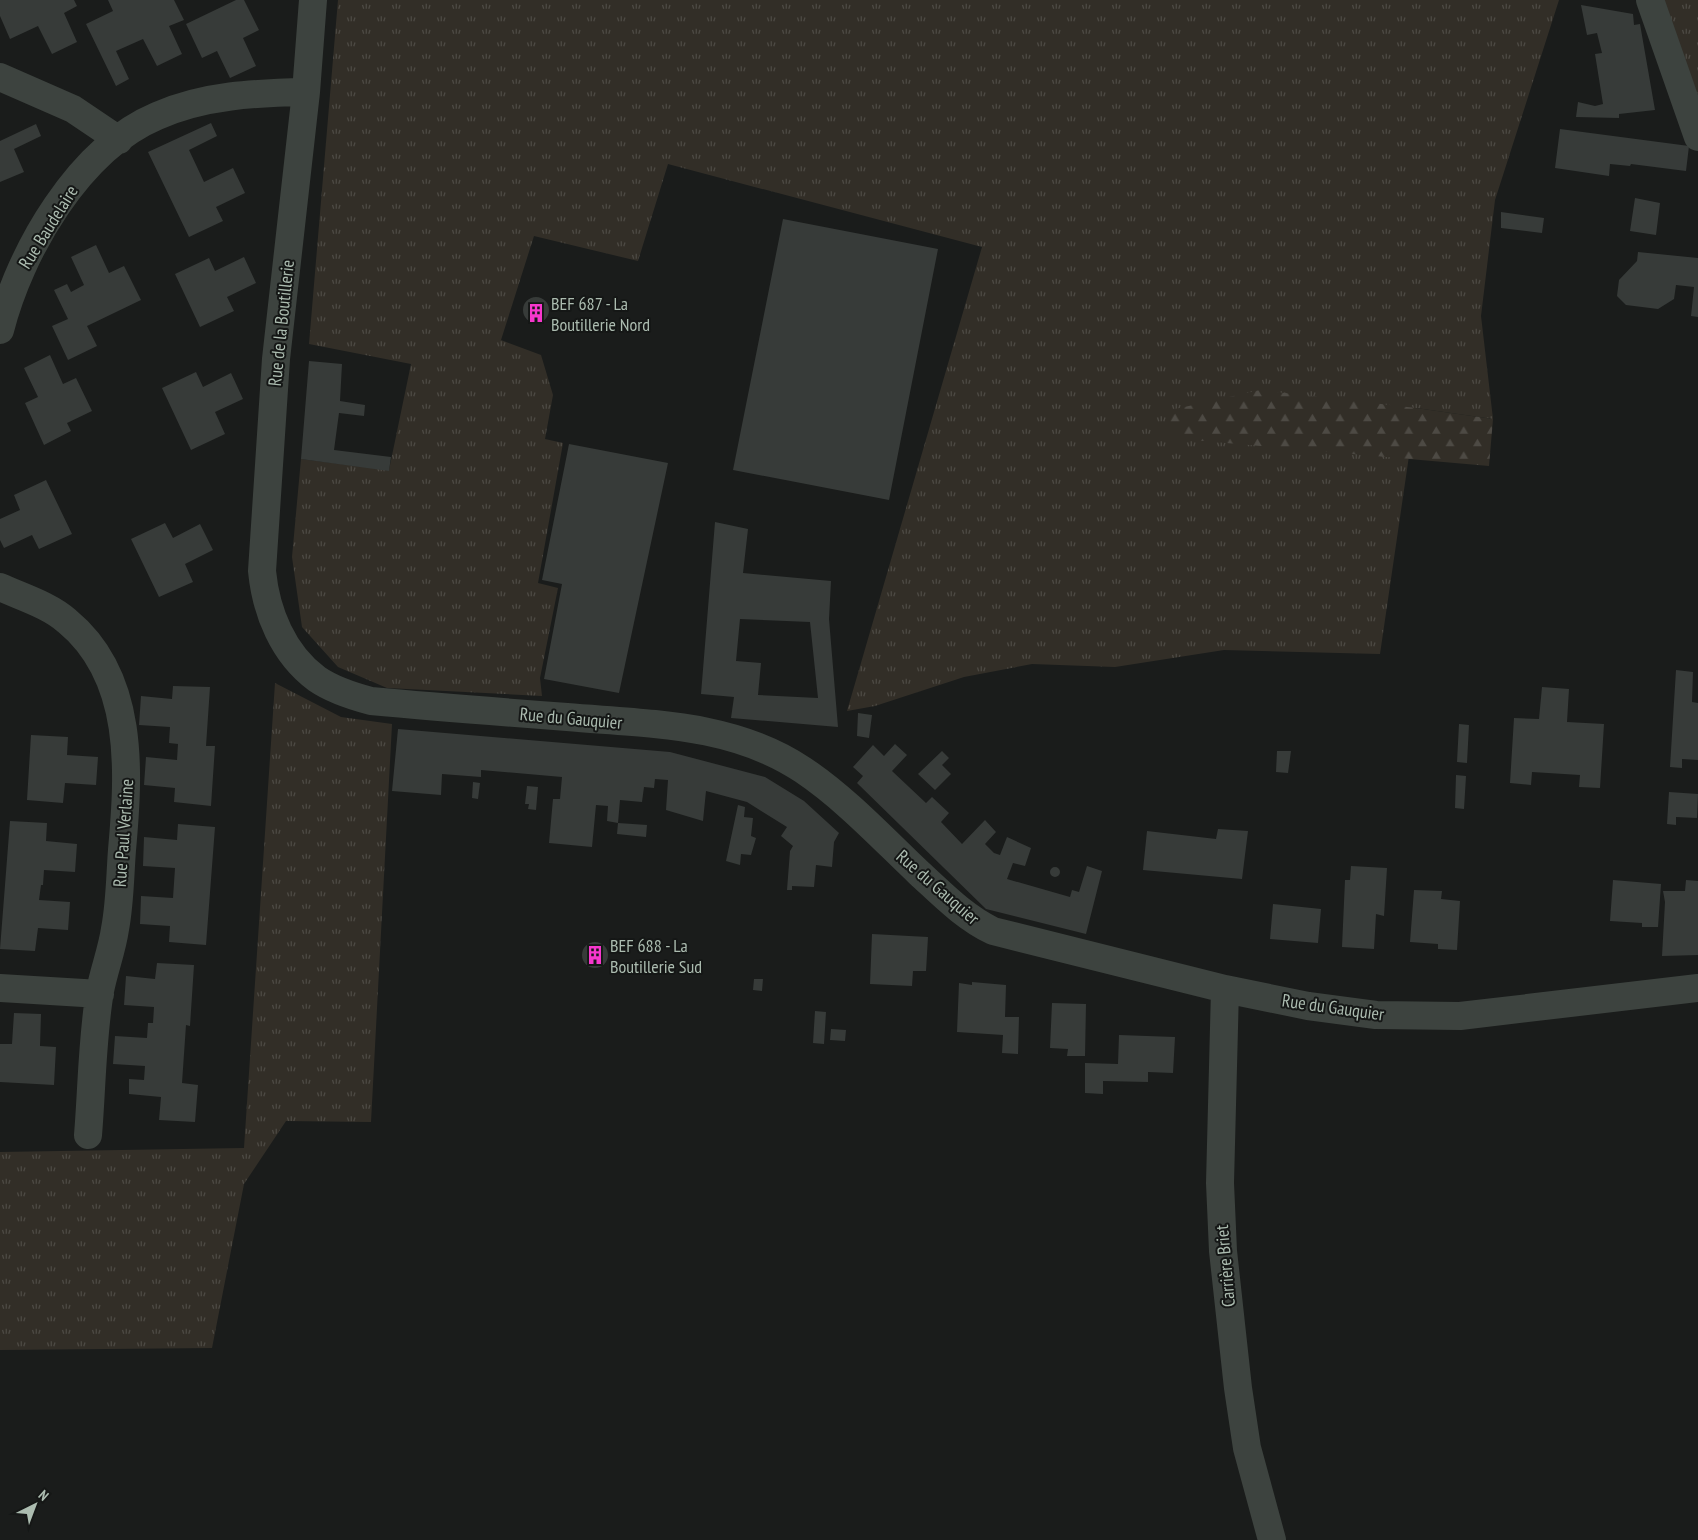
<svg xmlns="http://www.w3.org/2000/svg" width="1698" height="1540" font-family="'PT Sans Narrow',sans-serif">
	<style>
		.grass { fill: url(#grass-tufts) }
		.forest { fill: url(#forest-firs) }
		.building { fill: #373b39; fill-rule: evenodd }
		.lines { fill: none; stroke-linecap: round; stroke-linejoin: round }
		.minor { stroke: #3d433f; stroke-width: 28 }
		.labels { text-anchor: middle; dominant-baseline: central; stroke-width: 4; stroke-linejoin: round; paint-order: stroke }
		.street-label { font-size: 18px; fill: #acbcb0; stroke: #151716 }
		.poi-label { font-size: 18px; fill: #acbcb0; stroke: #151716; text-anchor: start }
	</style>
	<defs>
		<pattern id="grass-tufts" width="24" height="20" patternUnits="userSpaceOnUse" patternTransform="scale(1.25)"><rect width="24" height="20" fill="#322e27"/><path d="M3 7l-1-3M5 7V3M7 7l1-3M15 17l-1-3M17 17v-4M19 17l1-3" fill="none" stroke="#4d4a44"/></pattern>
		<pattern id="forest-firs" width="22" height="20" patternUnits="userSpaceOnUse" patternTransform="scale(1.25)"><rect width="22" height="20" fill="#322e27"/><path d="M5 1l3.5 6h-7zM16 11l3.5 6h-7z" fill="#4d4a44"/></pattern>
	</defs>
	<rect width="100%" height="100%" fill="#1a1c1b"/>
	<path class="grass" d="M338 0H1559L1495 200 1481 316 1493 419 1416 408 1380 654 1224 650 1115 667 1032 664 964 677 875 706 847 711 982 247 668 164 638 261 534 236 501 340 541 355 553 395 545 439 563 443 538 583 558 588 540 678 542 696 387 688 338 667 302 627 292 557 301 459 389 470 411 364 309 344Z
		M1659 0H1698V95L1661 4Z
		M275 683 341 717 392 724 371 1122 286 1121 244 1184 212 1348 0 1350V1152L244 1148Z"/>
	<path class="forest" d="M1260 390 1416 408 1493 419 1489 466 1169 438 1171 410Z"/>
	<path class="building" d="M0 0H74L77 6 64 13 77 42 52 54 38 26 10 39 0 16Z
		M108 0H174L184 20 169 26 182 54 157 66 143 39 116 51 129 79 116 86 86 24 113 11Z
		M236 0H244L259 30 243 38 256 66 230 78 217 51 202 58 186 24Z
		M1581 5 1633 14 1634 25 1640 24 1655 110 1619 114V118L1576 117 1578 102 1595 106 1603 104 1595 54 1602 53 1597 33 1587 35Z
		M211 123 217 136 189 150 197 167 204 182 233 168 245 193 216 207 223 221 189 237 148 152Z
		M36 124 41 136 14 149 24 172 0 182V141Z
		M1560 129 1689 146 1686 171 1631 164 1630 166 1610 164 1609 176 1555 168Z
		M1635 198 1660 203 1656 235 1630 231Z
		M1501 212 1544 218 1542 233 1501 228Z
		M783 219 938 249 889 500 733 470Z
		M96 245 109 273 124 266 141 300 87 326 97 346 68 360 52 326 68 319 54 290 67 284 71 292 84 285 71 257Z
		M1638 252 1698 258V317L1691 316 1694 287 1676 285 1674 299 1658 309 1626 305 1617 296 1619 280 1637 261Z
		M244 257 256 283 227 297 234 311 200 327 175 274 209 258 215 271Z
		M523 310a13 13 0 1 1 26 0a13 13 0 1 1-26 0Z
		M50 355 63 384 76 378 92 411 67 423 71 431 44 445 25 403 38 397 24 368Z
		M309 361 342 364 340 401 365 405 364 416 339 413 334 450 391 457 389 471 301 459Z
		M196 372 203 387 231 373 243 399 215 412 225 434 191 450 162 388Z
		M569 444 668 463 619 693 544 679 562 584 542 580Z
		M46 480 72 534 39 549 32 535 4 548 0 540V519L20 510 14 495Z
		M715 522 748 529 743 573 831 581 829 619 838 727 731 718 734 697 701 694ZM740 619 810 622 818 698 758 695 761 663 736 661Z
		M165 523 173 538 200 524 213 550 185 564 193 582 159 597 131 539Z
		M1676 670 1693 672 1692 702 1698 703V760L1682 759V768L1670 767Z
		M173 686 210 687 206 746H215L211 806 174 802 175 788 144 785 146 757 177 760 178 744 169 743 170 727 139 725 141 696 172 699Z
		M1542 687 1569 689 1567 722 1604 724 1600 788 1579 787 1580 775 1532 772 1531 785 1510 783 1514 718 1539 719Z
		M858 713 872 715 869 738 857 736Z
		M1459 724 1469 725 1467 763 1457 762Z
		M398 729 670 752 765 777 804 801 839 833 834 842 832 867 816 865 814 887 792 886V890H787L790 851 793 846 781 836 787 827 747 802 706 791 703 821 666 810 668 780 655 779 654 788 644 787 642 802 620 800 618 823 607 821 608 806 596 805 592 847 549 843 553 799H560L562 777 481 770V777L442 774 441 795 392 791Z
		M31 735 68 737 67 755 98 757 96 785 65 783 63 803 27 800Z
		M895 744 907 755 892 771 926 803 932 797 949 813 941 822 962 844 985 820 996 832 985 844 994 853 1000 855 1007 837 1031 848 1025 866 1013 863 1007 879 1070 897 1072 890 1079 892 1087 866 1102 871 1086 934 986 909 857 783 863 776 853 767 873 745 884 756Z
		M942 751 949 758 942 765 951 774 935 790 918 774Z
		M1277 751H1291L1288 773 1276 772Z
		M1456 775 1466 776 1464 809 1455 808Z
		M473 782 480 783 478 799 472 798Z
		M527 786 538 787 536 810 528 809 529 804H525Z
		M1669 792 1698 794 1697 818 1676 817V825L1667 824Z
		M738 805 745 807 744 817 753 818 751 836 756 838 751 855 741 854 740 865 726 861Z
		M10 821 47 823 46 841 77 844 75 872 44 870 43 885H41L39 900 70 902 68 930 38 928 35 951 0 949Z
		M618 823 647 825 646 837 617 834Z
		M178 824 215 827 206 945 169 942 170 926 140 924 141 896 173 898 175 868 143 866 144 837 177 840Z
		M1218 829 1248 831 1242 879 1143 870 1147 831 1216 839Z
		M1351 866 1387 868 1384 916 1376 914 1374 949 1342 947 1345 880H1350Z
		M1050 872a5 5 0 1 1 10 0a5 5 0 1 1-10 0Z
		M1613 880 1661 884 1658 927H1642V923L1610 921Z
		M1686 880 1698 881V955L1662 956 1665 902 1663 891H1685Z
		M1414 890 1442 891 1441 899 1460 901 1457 950 1438 949V944L1410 942Z
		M1273 904 1321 909 1318 943 1270 939Z
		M872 934 928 937 926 971H913L912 986 870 984Z
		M582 955a13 13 0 1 1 26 0a13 13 0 1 1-26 0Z
		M157 963 194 965 190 1026 186 1025 182 1083 198 1085 195 1122 159 1120 161 1097 129 1094V1079L144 1080 145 1066 113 1064 115 1036 147 1038 148 1023H153L154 1007 124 1005 126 976 155 979Z
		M754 979H763L762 991 753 990Z
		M972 982 1006 985 1005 1017H1019L1018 1054 1002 1053 1003 1035 957 1032 959 983 972 985Z
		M1052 1003 1086 1004 1085 1056H1067L1068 1049 1050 1048Z
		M815 1011 826 1012 824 1044 813 1043Z
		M14 1013 41 1014 40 1046 56 1047 54 1085 0 1082V1044H12Z
		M831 1029 846 1030 845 1041 830 1040Z
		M1119 1035 1175 1037 1173 1073 1148 1072V1082L1103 1081V1094L1085 1093V1063L1118 1064Z"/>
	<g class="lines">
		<path class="minor" d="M313 0 306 92 276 359 262 571C266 612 283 654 317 679 333 690 352 696 371 701 436 707 501 712 567 717 649 724 733 723 803 770 846 799 882 838 919 873 943 895 964 917 993 931L1225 989 1308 1006 1376 1015 1460 1016 1698 988
			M1650 0 1698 137
			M0 77 73 109 119 140
			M0 330C20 251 79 149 157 116 204 95 256 93 306 92
			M0 587C22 597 49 605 67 621 135 677 129 772 122 850 120 876 120 903 115 929 112 950 104 970 100 991 92 1038 92 1087 88 1135
			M0 988 100 994
			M1225 989 1220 1183 1223 1251 1238 1388 1247 1448 1272 1540"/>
	</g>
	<defs>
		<g id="building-bare" transform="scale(1.5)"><path d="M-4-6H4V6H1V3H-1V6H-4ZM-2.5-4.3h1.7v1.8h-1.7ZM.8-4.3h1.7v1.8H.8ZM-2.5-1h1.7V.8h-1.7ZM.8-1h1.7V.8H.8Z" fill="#f737cd" stroke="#151716" stroke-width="2.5" paint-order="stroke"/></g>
	</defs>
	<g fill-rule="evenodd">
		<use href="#building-bare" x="536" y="313"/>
		<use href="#building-bare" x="595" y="955"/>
	</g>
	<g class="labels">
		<g class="street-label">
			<text transform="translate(48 227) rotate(-58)">Rue Baudelaire</text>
			<text transform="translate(281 323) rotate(-84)">Rue de la Boutillerie</text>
			<text transform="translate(571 718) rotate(5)">Rue du Gauquier</text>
			<text transform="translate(123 833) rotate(-86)">Rue Paul Verlaine</text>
			<text transform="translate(938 887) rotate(41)">Rue du Gauquier</text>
			<text transform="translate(1333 1007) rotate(8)">Rue du Gauquier</text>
			<text transform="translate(1225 1266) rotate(-95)">Carrière Briet</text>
		</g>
		<g class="poi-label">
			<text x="551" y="303">BEF 687 - La<tspan x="551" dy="21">Boutillerie Nord</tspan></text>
			<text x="610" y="945">BEF 688 - La<tspan x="610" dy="21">Boutillerie Sud</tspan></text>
		</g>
	</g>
	<g transform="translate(35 1505) rotate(42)" stroke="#151716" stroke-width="4" paint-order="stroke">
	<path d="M0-4L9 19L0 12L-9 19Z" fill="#acbcb0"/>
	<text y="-8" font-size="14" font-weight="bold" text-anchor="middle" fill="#acbcb0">N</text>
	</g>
</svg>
